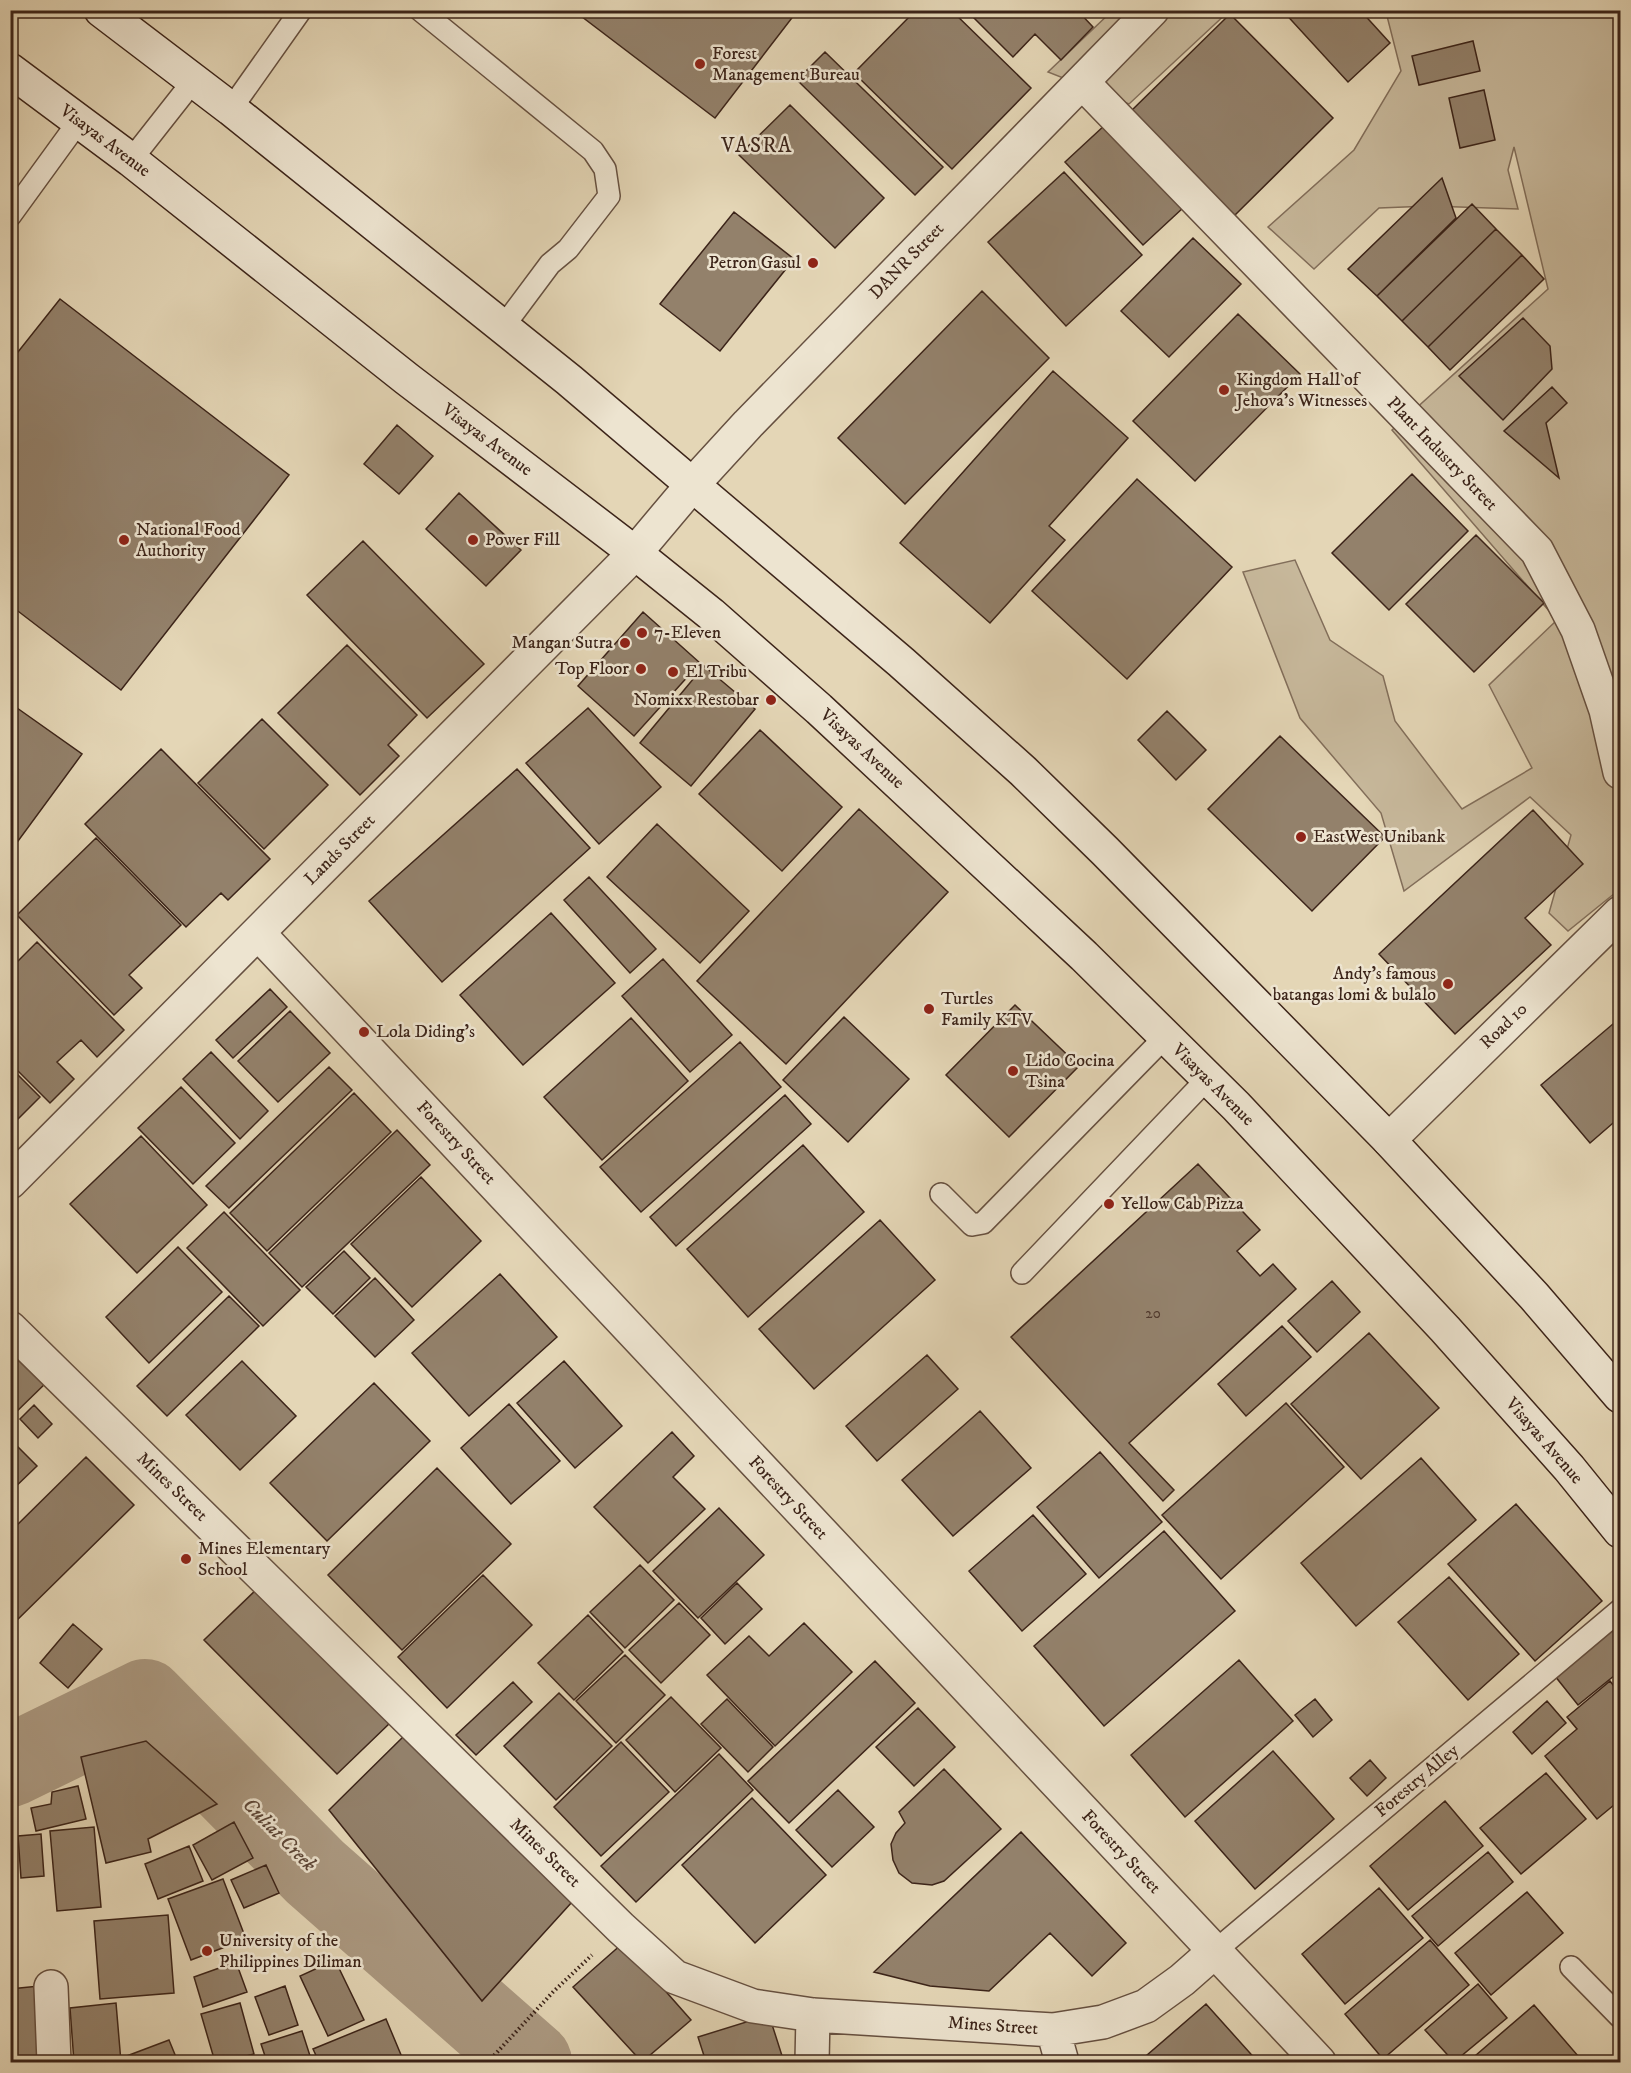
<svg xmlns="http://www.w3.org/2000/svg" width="1631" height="2073" font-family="'IM FELL DW Pica',serif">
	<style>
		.green { fill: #c7b89b; stroke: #826e5a; stroke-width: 1.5 }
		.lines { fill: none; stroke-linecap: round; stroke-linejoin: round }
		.river { stroke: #ab9981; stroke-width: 82 }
		.building { fill: #93816b; stroke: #3c2419; stroke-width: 1.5 }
		.lane-casing { stroke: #665040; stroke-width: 24 }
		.street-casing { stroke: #665040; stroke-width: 36 }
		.secondary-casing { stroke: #3c2419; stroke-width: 36 }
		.path { stroke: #3c2419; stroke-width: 4; stroke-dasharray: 1.5 3; stroke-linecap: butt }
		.lane { stroke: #ede4d0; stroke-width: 21 }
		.street { stroke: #ede4d0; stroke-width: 33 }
		.secondary { stroke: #ede4d0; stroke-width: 33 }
		.poi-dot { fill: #8f2418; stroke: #ede4d0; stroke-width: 2 }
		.labels { text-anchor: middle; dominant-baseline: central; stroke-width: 5; stroke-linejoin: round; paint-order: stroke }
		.number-label { font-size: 15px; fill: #523b2e }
		.poi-label { font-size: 18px; fill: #3c2419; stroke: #ede4d0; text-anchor: start }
		.street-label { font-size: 18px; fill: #3c2419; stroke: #ede4d0 }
		.water-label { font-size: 20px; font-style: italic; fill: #5d4738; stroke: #ede4d0 }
		.quarter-label { font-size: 21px; letter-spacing: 1.5px; fill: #3c2419; stroke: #ede4d0 }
	</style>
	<rect width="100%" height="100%" fill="#e4d6b6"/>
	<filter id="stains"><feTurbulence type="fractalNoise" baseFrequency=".00333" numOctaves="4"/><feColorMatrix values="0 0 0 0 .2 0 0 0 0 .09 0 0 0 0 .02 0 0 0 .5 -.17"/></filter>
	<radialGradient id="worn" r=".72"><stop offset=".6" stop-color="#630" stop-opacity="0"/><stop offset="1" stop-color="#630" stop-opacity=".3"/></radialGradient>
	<path class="green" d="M1112 11H1229L1129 104 1048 72Z
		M1383 11H1620V889L1568 931 1549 913 1571 835 1530 797 1404 891 1381 813 1300 718 1243 572 1295 560 1330 640 1383 676 1395 721 1462 809 1532 768 1489 685 1557 620 1392 430 1548 289 1514 147 1508 170 1518 209 1430 206 1379 208 1314 269 1268 227 1354 150 1401 71 1387 16Z"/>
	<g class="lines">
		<path class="river" d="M10 1766 145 1700 315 1872 531 2062"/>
	</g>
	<path class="building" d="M573 10H798L715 118Z
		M916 10H951L1031 88 952 169 854 73Z
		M966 10H1077L1093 27 1061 60 1035 34 1013 57Z
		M1282 10H1360L1390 43 1348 82Z
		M1230 14 1333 118 1232 218 1128 114Z
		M1473 41 1480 71 1419 85 1412 56Z
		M825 52 943 167 915 195 797 80Z
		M1484 90 1495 140 1460 148 1449 98Z
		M790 105 884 198 835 248 739 155Z
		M1106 124 1184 207 1143 245 1065 162Z
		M1064 172 1142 255 1066 326 988 242Z
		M1442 178 1456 218 1377 296 1348 269Z
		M1472 204 1496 229 1402 321 1377 296Z
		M734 212 794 259 720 351 660 304Z
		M1496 229 1522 255 1428 347 1402 321Z
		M1193 238 1241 284 1169 357 1121 311Z
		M1522 255 1544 279 1450 370 1428 347Z
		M982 291 1049 358 905 504 838 438Z
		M60 299 289 475 121 690 10 605V362Z
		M1238 314 1300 374 1195 481 1133 421Z
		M1523 318 1550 346 1552 369 1503 420 1459 376Z
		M1053 371 1128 438 1049 526 1065 540 990 623 900 543Z
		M1552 387 1567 403 1546 423 1559 478 1504 431Z
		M397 425 433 456 399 494 364 464Z
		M1412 474 1468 531 1389 610 1332 553Z
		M1137 479 1232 567 1127 679 1032 591Z
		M459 493 521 550 486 586 426 529Z
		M1476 535 1544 603 1474 672 1406 604Z
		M363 541 484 664 427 718 307 595Z
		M643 612 700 663 634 736 578 686Z
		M347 645 417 715 388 745 399 756 360 795 278 713Z
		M704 666 755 709 691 786 640 743Z
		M10 703 82 754 10 852Z
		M588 708 661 787 599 844 526 763Z
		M1167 711 1206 750 1176 780 1138 740Z
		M262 719 328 785 264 849 198 783Z
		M760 730 842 807 782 871 699 794Z
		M1280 736 1385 837 1312 911 1208 809Z
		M161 749 270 859 228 900 221 893 186 927 85 824Z
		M517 769 590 848 442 982 369 901Z
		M859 809 948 892 786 1064 697 981Z
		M1533 810 1583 864 1525 918 1551 945 1455 1034 1379 954Z
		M657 824 749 911 700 963 607 877Z
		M96 838 181 925 129 975 142 988 114 1015 17 915Z
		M589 877 656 949 630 973 564 900Z
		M551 913 615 983 523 1065 460 995Z
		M37 942 124 1030 97 1057 81 1040 57 1062 74 1079 50 1103 10 1063V969Z
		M663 959 732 1035 690 1072 622 996Z
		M270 989 287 1007 233 1058 216 1040Z
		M1015 1005 1079 1066 1009 1137 946 1075Z
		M290 1011 330 1053 278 1102 238 1061Z
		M844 1017 909 1079 848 1142 783 1080Z
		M631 1018 688 1081 602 1160 544 1097Z
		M1620 1018V1117L1590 1143 1541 1085Z
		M740 1042 781 1087 641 1212 600 1167Z
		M211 1052 268 1111 240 1139 183 1079Z
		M10 1067 40 1097 10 1127Z
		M329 1067 352 1090 229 1208 206 1186Z
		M181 1087 235 1143 193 1184 138 1128Z
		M354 1093 391 1132 267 1251 230 1213Z
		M785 1095 811 1124 676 1246 650 1217Z
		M397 1130 430 1165 302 1287 269 1253Z
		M141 1136 207 1205 137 1273 70 1204Z
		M803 1145 864 1212 748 1317 687 1249Z
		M1198 1164 1260 1230 1237 1251 1260 1276 1273 1264 1296 1289 1129 1443 1174 1490 1163 1501 1011 1337Z
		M421 1177 481 1241 412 1307 351 1244Z
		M224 1212 300 1290 263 1326 187 1248Z
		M880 1220 935 1280 814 1389 759 1329Z
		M178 1247 222 1292 149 1363 106 1317Z
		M344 1251 370 1278 333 1314 306 1287Z
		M500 1274 557 1337 469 1416 412 1353Z
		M375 1278 414 1320 375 1357 335 1316Z
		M1332 1281 1360 1312 1317 1352 1288 1321Z
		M229 1296 259 1326 167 1416 137 1386Z
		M1282 1326 1311 1357 1246 1416 1218 1384Z
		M1369 1333 1439 1408 1361 1479 1291 1404Z
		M27 1352 52 1377 10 1418V1369Z
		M927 1355 958 1389 877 1461 846 1426Z
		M242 1361 296 1416 240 1470 186 1415Z
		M564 1361 622 1426 575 1468 517 1403Z
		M374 1383 430 1441 327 1541 270 1483Z
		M1286 1403 1344 1467 1221 1579 1162 1515Z
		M509 1404 560 1461 511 1504 461 1448Z
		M34 1405 52 1424 38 1438 20 1419Z
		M980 1411 1031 1468 953 1536 902 1480Z
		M672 1432 694 1456 673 1477 705 1509 648 1563 594 1507Z
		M10 1439 37 1466 10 1492Z
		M1100 1452 1162 1522 1099 1578 1037 1507Z
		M86 1457 134 1505 10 1627V1532Z
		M1421 1458 1476 1520 1356 1626 1301 1563Z
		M437 1468 511 1544 402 1650 328 1575Z
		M1516 1504 1602 1601 1535 1661 1448 1564Z
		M719 1508 764 1555 698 1618 653 1571Z
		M1033 1515 1086 1574 1022 1631 969 1571Z
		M1164 1531 1235 1611 1104 1726 1034 1646Z
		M640 1565 674 1600 625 1648 590 1612Z
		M483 1575 532 1625 447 1708 398 1657Z
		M1449 1577 1519 1654 1468 1700 1398 1622Z
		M737 1583 762 1609 725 1644 701 1618Z
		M259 1587 391 1722 337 1774 204 1640Z
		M679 1603 710 1635 661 1683 629 1650Z
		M588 1615 623 1652 574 1700 538 1663Z
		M804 1623 852 1672 775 1746 707 1675 749 1636 769 1656Z
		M1620 1623V1671L1578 1705 1555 1676Z
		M73 1624 102 1649 68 1688 40 1663Z
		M625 1655 665 1695 616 1743 576 1701Z
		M1239 1660 1293 1721 1185 1817 1131 1755Z
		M875 1661 915 1703 789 1823 748 1781Z
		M1610 1681 1620 1694V1800L1597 1819 1545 1756 1577 1729 1567 1717Z
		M513 1682 532 1702 476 1755 456 1735Z
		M559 1693 612 1746 556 1800 504 1746Z
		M671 1697 721 1748 675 1792 626 1740Z
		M727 1699 773 1747 748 1772 701 1724Z
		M1315 1699 1332 1720 1313 1737 1295 1715Z
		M1547 1701 1566 1723 1532 1754 1513 1732Z
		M918 1708 955 1747 914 1786 876 1747Z
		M406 1734 572 1902 482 2001 329 1810Z
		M146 1741 217 1804 148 1839 151 1852 106 1863 81 1757Z
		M621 1742 669 1792 601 1856 554 1807Z
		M1273 1751 1334 1819 1255 1889 1195 1821Z
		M719 1754 753 1790 636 1902 601 1866Z
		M1370 1760 1386 1778 1367 1796 1350 1778Z
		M944 1769 1001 1829 944 1881 932 1885 912 1883 899 1873 893 1860 891 1844 896 1833 905 1823 899 1812Z
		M1546 1773 1586 1819 1521 1874 1480 1828Z
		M78 1786 86 1819 36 1831 31 1808 51 1804 52 1792Z
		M838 1790 874 1827 832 1867 796 1830Z
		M752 1798 826 1875 755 1943 682 1865Z
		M1445 1801 1483 1846 1408 1910 1370 1866Z
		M234 1822 253 1858 212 1880 193 1845Z
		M94 1827 101 1907 57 1911 50 1831Z
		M1021 1832 1126 1943 1092 1976 1050 1933 989 1991 930 1986 874 1972Z
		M41 1834 44 1876 21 1878 18 1836Z
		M189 1846 203 1881 158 1899 145 1864Z
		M1488 1852 1513 1882 1438 1946 1412 1916Z
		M266 1865 279 1893 244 1908 231 1880Z
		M223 1879 246 1939 191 1960 168 1899Z
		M1379 1888 1423 1938 1345 2004 1302 1954Z
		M1527 1892 1563 1933 1491 1995 1455 1953Z
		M168 1915 174 1993 100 1999 94 1921Z
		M1430 1940 1469 1985 1383 2059 1345 2014Z
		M623 1943 691 2020 642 2062 573 1987Z
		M335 1960 364 2020 328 2036 300 1976Z
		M236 1962 247 1992 203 2007 194 1977Z
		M1478 1984 1507 2018 1454 2062 1425 2030Z
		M39 1986 45 2062H10V1989Z
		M285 1986 298 2025 269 2035 255 1997Z
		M116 2003 121 2062H74L70 2008Z
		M240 2003 254 2054 223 2062H215L201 2014Z
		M1206 2004 1258 2062H1139Z
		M1534 2005 1579 2057 1572 2062H1468Z
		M769 2015 784 2062H706L698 2037Z
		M386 2019 404 2062H319L313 2049Z
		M302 2031 312 2062H267L261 2044Z
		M169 2040 178 2062H126L124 2057Z"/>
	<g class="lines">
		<g class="lane-casing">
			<path id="lane" d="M420 10 593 151 605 169 609 196 568 249 550 264 503 327
				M231 109 301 10
				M131 160 194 80
				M10 216 79 121
				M941 1194 972 1225 983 1223 1165 1037
				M1022 1273 1208 1078
				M1215 1951 1620 1610
				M1571 1967 1620 2017"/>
		</g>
		<g class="street-casing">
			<path id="street" d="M1082 82 1537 551 1578 630 1606 710 1620 772
				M258 933 1319 2062
				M1389 1140 1620 913
				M10 1182 635 553 693 484 748 424 1152 10
				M10 1328 621 1928 675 1977 753 2006 813 2015 1053 2030 1103 2022 1146 2006 1182 1980 1215 1951
				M51 1987 54 2062
				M1053 2030 1062 2062
				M812 2062 813 2015"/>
		</g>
		<g class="secondary-casing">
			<path id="secondary" d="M101 10 231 109 569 380 901 662 1023 771 1105 851 1389 1140 1534 1296 1620 1396
				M10 70 131 160 407 379 635 553 711 614 819 709 1084 956 1236 1106 1445 1329 1569 1468 1620 1531"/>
		</g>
		<path class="path" d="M488 2062 553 1992 592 1955"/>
		<use href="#lane" class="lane"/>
		<use href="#street" class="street"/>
		<use href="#secondary" class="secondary"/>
	</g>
	<g class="poi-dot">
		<circle cx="700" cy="64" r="6"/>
		<circle cx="813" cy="263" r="6"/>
		<circle cx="1224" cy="390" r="6"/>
		<circle cx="124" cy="540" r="6"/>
		<circle cx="473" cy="540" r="6"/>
		<circle cx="642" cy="633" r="6"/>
		<circle cx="625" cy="643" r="6"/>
		<circle cx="641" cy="669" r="6"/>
		<circle cx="673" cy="672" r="6"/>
		<circle cx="771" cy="700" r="6"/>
		<circle cx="1301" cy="837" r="6"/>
		<circle cx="1448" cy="984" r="6"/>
		<circle cx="929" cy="1009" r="6"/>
		<circle cx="364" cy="1032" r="6"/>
		<circle cx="1013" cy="1071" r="6"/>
		<circle cx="1109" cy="1204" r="6"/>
		<circle cx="186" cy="1559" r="6"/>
		<circle cx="207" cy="1951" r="6"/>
	</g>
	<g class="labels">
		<g class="number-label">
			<text x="1153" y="1313">20</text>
		</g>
		<g class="poi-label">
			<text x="712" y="54">Forest<tspan x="712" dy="21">Management Bureau</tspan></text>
			<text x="801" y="263" text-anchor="end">Petron Gasul</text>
			<text x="1236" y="380">Kingdom Hall of<tspan x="1236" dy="21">Jehova's Witnesses</tspan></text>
			<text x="136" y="530">National Food<tspan x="136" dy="21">Authority</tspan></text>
			<text x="485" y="540">Power Fill</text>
			<text x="654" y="633">7-Eleven</text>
			<text x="613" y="643" text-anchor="end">Mangan Sutra</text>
			<text x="629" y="669" text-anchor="end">Top Floor</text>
			<text x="685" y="672">El Tribu</text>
			<text x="759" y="700" text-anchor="end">Nomixx Restobar</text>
			<text x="1313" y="837">EastWest Unibank</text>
			<text x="1436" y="974" text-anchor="end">Andy's famous<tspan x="1436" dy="21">batangas lomi &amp; bulalo</tspan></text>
			<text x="941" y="999">Turtles<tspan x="941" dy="21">Family KTV</tspan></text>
			<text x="376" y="1032">Lola Diding's</text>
			<text x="1025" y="1061">Lido Cocina<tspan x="1025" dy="21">Tsina</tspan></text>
			<text x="1121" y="1204">Yellow Cab Pizza</text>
			<text x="198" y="1549">Mines Elementary<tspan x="198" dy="21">School</tspan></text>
			<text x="219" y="1941">University of the<tspan x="219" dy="21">Philippines Diliman</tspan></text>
		</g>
		<g class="street-label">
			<text transform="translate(105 141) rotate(37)">Visayas Avenue</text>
			<text transform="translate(907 261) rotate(-46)">DANR Street</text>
			<text transform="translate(487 440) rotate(37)">Visayas Avenue</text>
			<text transform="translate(1442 454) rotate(46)">Plant Industry Street</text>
			<text transform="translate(862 749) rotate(43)">Visayas Avenue</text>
			<text transform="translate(340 850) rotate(-45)">Lands Street</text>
			<text transform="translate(1504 1026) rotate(-44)">Road 10</text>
			<text transform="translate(1213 1085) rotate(45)">Visayas Avenue</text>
			<text transform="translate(456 1143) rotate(47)">Forestry Street</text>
			<text transform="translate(1544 1441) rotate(49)">Visayas Avenue</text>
			<text transform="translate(172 1487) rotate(44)">Mines Street</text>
			<text transform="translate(788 1498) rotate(47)">Forestry Street</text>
			<text transform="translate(1417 1781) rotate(-40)">Forestry Alley</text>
			<text transform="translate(1121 1852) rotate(47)">Forestry Street</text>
			<text transform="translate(545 1853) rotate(44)">Mines Street</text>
			<text transform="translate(993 2026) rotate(4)">Mines Street</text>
		</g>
		<g class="water-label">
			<text transform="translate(279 1835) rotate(45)">Culiat Creek</text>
		</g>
		<g class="quarter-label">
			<text x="757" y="146">VASRA</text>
		</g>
	</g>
	<rect width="1631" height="2073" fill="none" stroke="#e4d6b6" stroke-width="36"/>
	<rect x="12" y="12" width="1607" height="2049" fill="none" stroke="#3c2419" stroke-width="3"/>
	<rect x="18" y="18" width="1595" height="2037" fill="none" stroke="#3c2419" stroke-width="1.5"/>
	<rect width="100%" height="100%" filter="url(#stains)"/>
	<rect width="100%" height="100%" fill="url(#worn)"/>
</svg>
